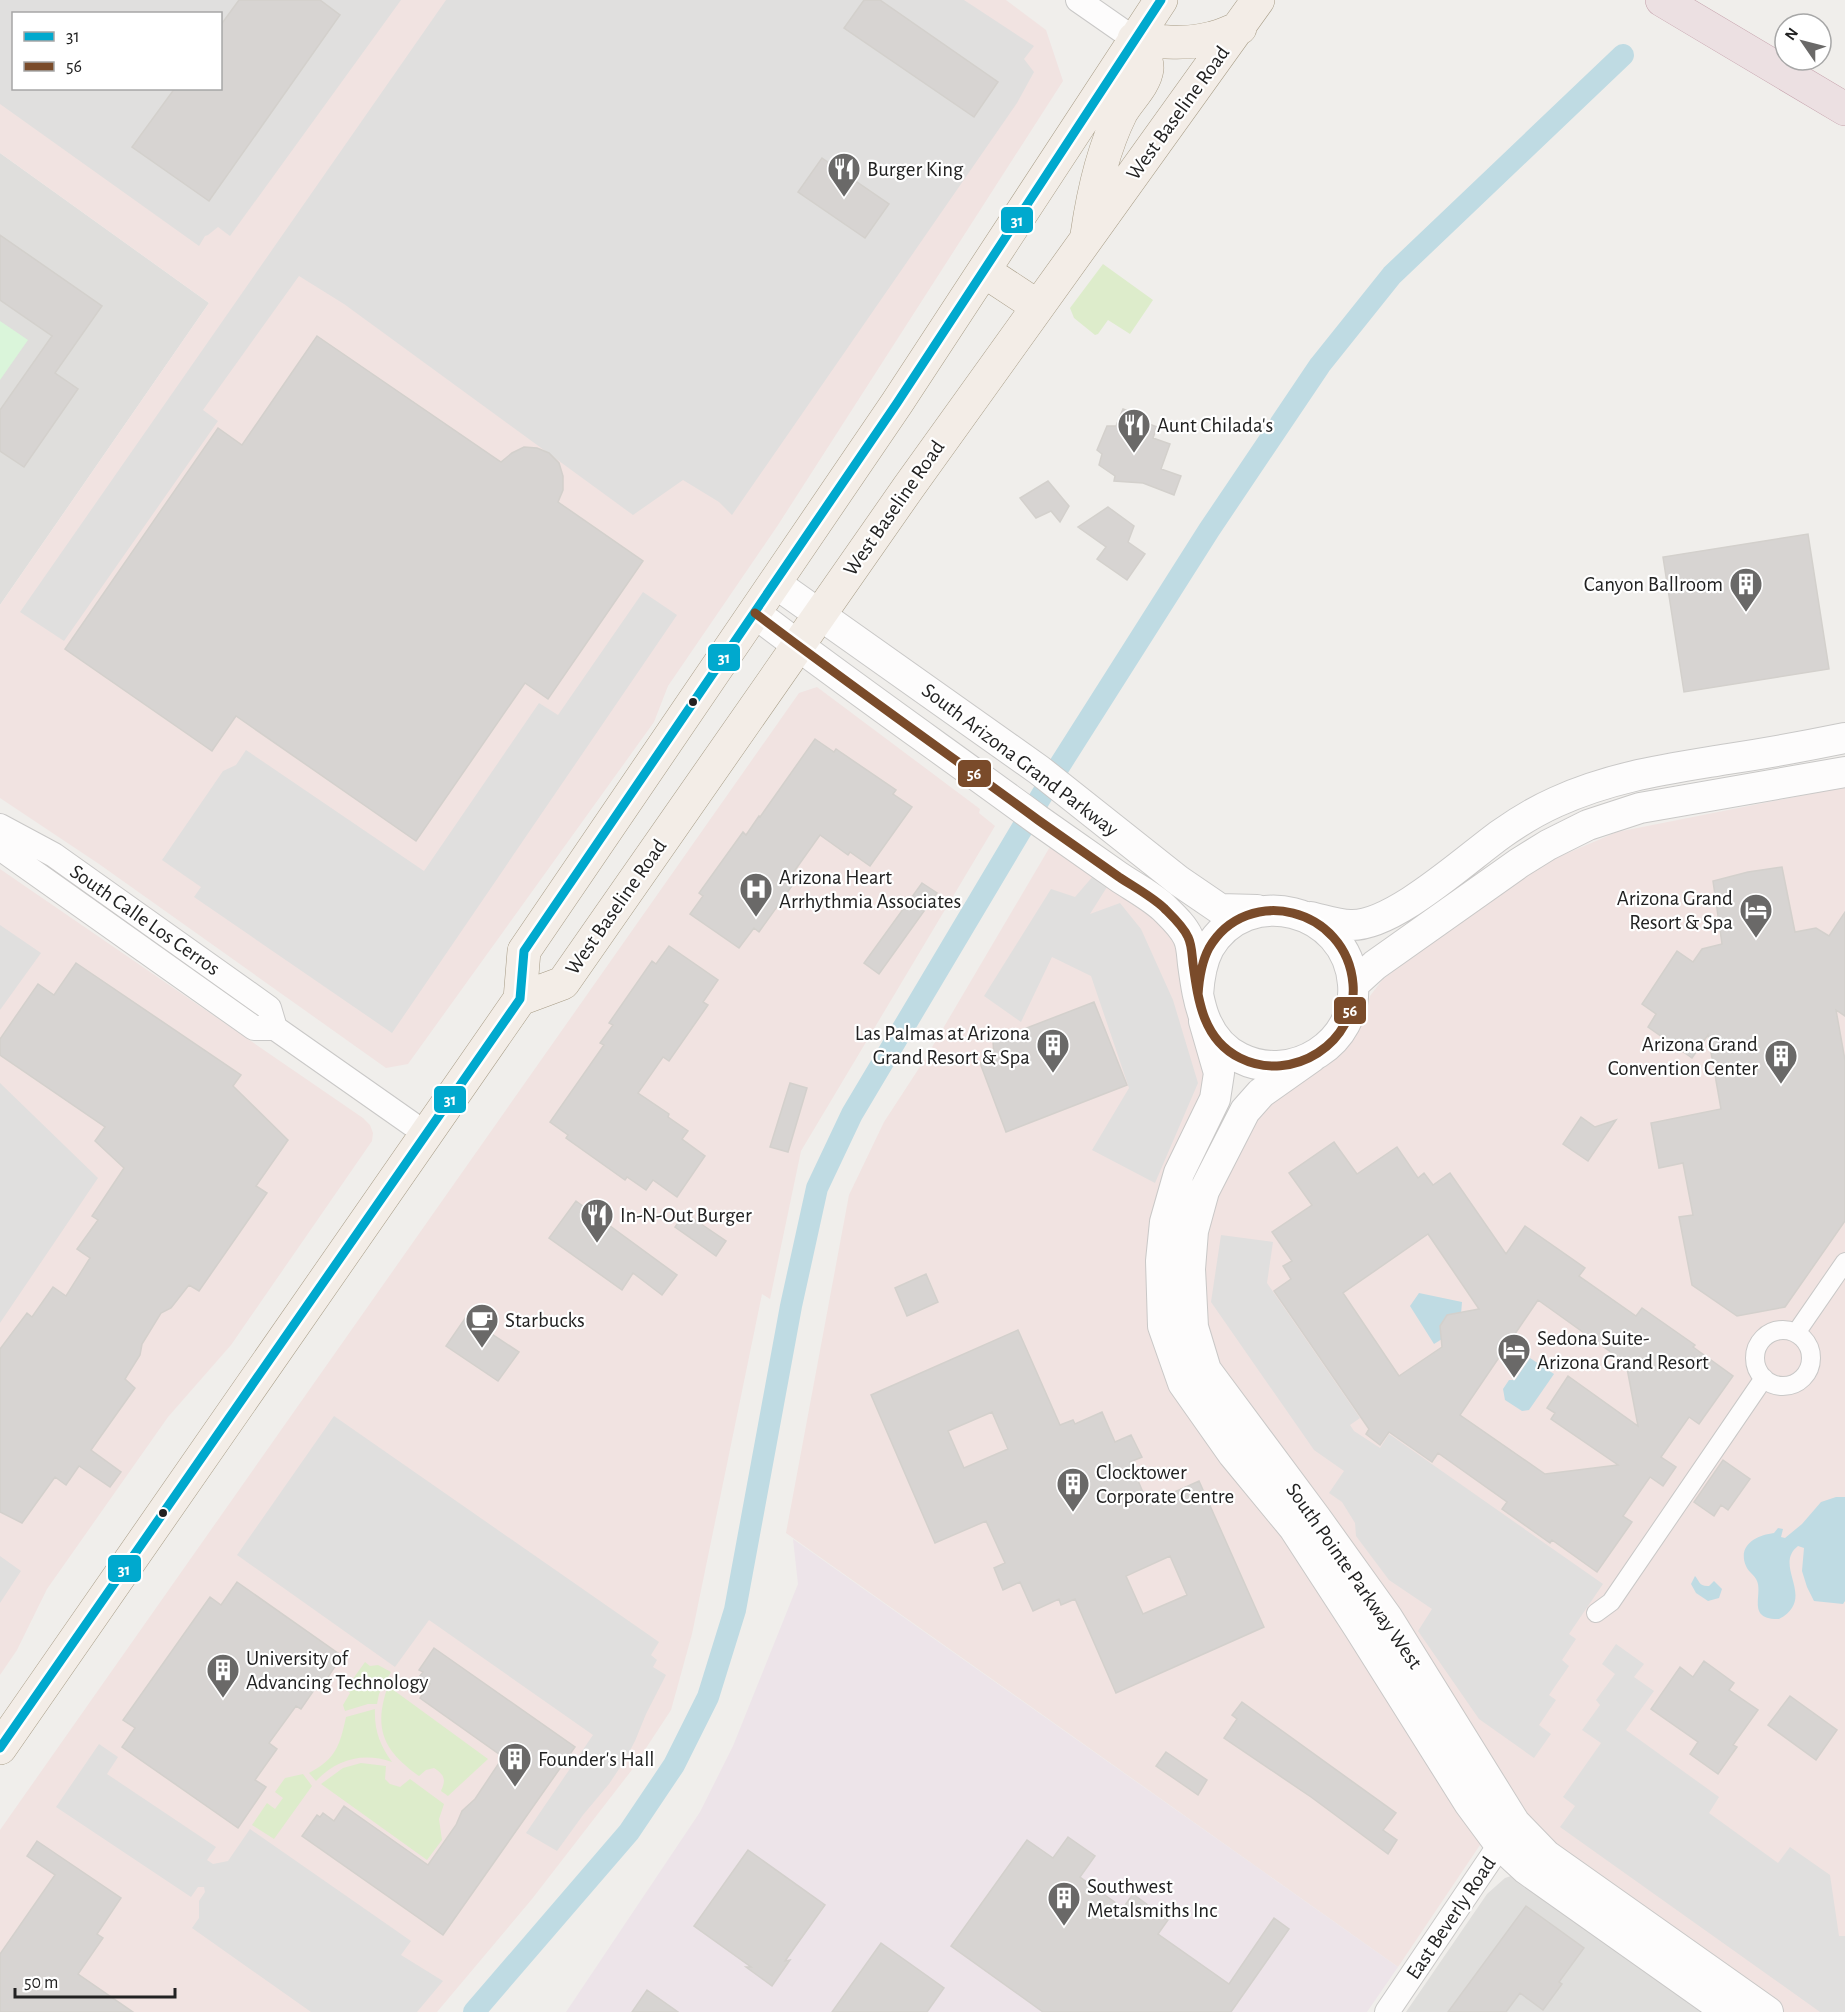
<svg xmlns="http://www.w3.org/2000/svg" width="1845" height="2012" font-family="'Alegreya Sans',sans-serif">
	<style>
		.residential { fill: #dfdedc }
		.commercial { fill: #f1e3e1; fill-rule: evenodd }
		.industrial { fill: #ede4e9 }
		.grass { fill: #ddeccb }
		.park { fill: #daf5da }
		.parking { fill: #e0dfde; fill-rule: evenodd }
		.water { fill: #bfdbe3 }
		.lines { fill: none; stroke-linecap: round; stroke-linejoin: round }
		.canal { stroke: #bfdbe3; stroke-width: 22 }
		.building { fill: #d7d4d2; stroke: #d3d0cc; stroke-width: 1.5; fill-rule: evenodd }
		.pedestrian-casing { stroke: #c9c8c7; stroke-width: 20 }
		.minor-casing { stroke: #c9c8c7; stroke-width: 26 }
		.tertiary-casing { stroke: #c9c8c7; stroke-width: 32 }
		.primary-casing { stroke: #a79c86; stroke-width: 34 }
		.motorway-casing { stroke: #c5a2ac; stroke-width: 34 }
		.pedestrian { stroke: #fdfcfc; stroke-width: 18 }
		.minor { stroke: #fdfcfc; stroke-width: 24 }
		.tertiary { stroke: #fdfcfc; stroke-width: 30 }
		.primary { stroke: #f3ede7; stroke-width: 33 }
		.motorway { stroke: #ece0e2; stroke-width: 33 }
		.bus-1-casing { stroke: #fff; stroke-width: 14 }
		.bus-2-casing { stroke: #fff; stroke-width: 14 }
		.bus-1 { stroke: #00a9ce; stroke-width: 9 }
		.bus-2 { stroke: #7a4b2a; stroke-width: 9 }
		.bus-dot { fill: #222; stroke: #fff; stroke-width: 2 }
		.labels { text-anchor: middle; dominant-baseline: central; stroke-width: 4.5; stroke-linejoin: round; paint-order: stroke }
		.street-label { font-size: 21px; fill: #222; stroke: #fff }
		.poi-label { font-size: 21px; fill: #222; stroke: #fff; text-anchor: start }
		.line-badge { stroke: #fff; stroke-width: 2 }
		.badge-label { font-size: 16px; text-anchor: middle; font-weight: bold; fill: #fff }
	</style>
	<rect width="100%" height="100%" fill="#f0eeeb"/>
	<path class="residential" d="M0 153 209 303 0 605Z
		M1514 1875 1713 2012H1406L1487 1894 1505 1878Z"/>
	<path class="commercial" d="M0 0H1006L1046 30 1063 81 778 525 668 686 654 722 408 1064 386 1068 99 864 0 798V605L209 303 0 153ZM14 14H220V88H14Z
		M817 687 980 809 979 813 995 826 801 1151 770 1299 762 1294 692 1634 671 1710 631 1771 532 1899 437 2012H0V1830L799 693Z
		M1845 787V2012H1780L1535 1833 1214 1367 1195 1274 1220 1187 1256 1116 1361 1023 1370 996 1383 979 1535 867 1617 832Z
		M1051 845 1171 929 1180 947 1185 1007 1210 1085 1154 1242 1284 1525 1481 1838 1480 1845 1398 1967 786 1533 849 1195 884 1122 925 1059Z
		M0 869 363 1118 370 1125 373 1133 372 1141 231 1345 168 1417 47 1589 17 1650 0 1675Z"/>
	<path class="industrial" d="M793 1539 1398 1967 1367 2012H566L700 1812 733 1746 798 1584Z"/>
	<path class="grass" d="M1103 264 1153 300 1130 334 1108 320 1098 334 1095 335 1074 318 1070 308Z
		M365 1662 370 1666 378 1665 391 1672 379 1694 377 1704H368L345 1711 343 1705 350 1693 348 1691 350 1683Z
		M388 1686 488 1759 448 1796 441 1791C446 1780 445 1775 434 1768L426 1770 419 1776C383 1751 373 1728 388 1686Z
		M375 1709C374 1730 380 1745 392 1762 363 1752 337 1759 316 1781L309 1773C336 1759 340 1745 346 1717Z
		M361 1763 386 1766 385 1779 390 1784 400 1787 410 1779 444 1804 439 1819 442 1840 427 1860 321 1784 343 1768Z
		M303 1774 312 1786 274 1839 252 1825 267 1803 275 1809 283 1798 275 1792 285 1778Z"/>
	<path class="park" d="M0 321 28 340 0 380Z"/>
	<path class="parking" d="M0 0H401L230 236 218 227 208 235 205 236 199 246 0 104ZM14 14H220V88H14Z
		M446 0H964L1034 46 1024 59 1034 72 1017 103 732 515 719 502 683 480 633 515 344 304 299 276 203 410 218 421 64 641 20 612Z
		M643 592 677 615 392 1033 194 897 201 887 162 860 223 771 236 765 246 750 424 871 539 703 558 715Z
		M1094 875 1107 887 1090 914 1120 903 1141 929 1173 1000 1198 1083 1155 1183 1092 1150 1129 1088 1091 976 1052 957 1021 1022 984 996 1051 889 1075 897Z
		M0 925 41 953 0 1010Z
		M0 1083 98 1178 0 1323Z
		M1221 1235 1273 1242 1267 1283 1360 1418 1350 1425 1354 1431 1380 1448 1389 1434 1603 1584 1569 1634 1576 1639 1562 1660 1569 1666 1549 1695 1556 1700 1539 1725 1551 1734 1534 1758 1479 1719 1418 1631 1432 1609 1389 1580 1356 1536 1355 1523 1342 1502 1329 1493 1344 1471 1314 1450 1211 1302Z
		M334 1416 659 1642 651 1655 657 1660 653 1667 666 1675 646 1714 635 1741 625 1760 609 1784 583 1815 557 1851 526 1833 593 1735 429 1620 395 1667 237 1555Z
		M0 1556 21 1571 0 1603Z
		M1616 1644 1644 1664 1634 1677 1654 1691 1626 1730 1719 1797 1709 1813 1778 1863 1790 1847 1830 1875 1839 1936H1845V2012H1820L1560 1827 1575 1806 1563 1797 1601 1743 1582 1730 1600 1705 1596 1700 1615 1674 1602 1664Z
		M99 1744 118 1757 107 1774 216 1847 207 1860 213 1864 228 1861 250 1829 411 1941 401 1955 443 1981 417 2012H311L192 1928 199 1918V1901L205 1892 204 1887H198L191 1897 56 1807Z"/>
	<path class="water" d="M1419 1293 1462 1302 1461 1314 1447 1315 1440 1326 1442 1339 1434 1344 1410 1306Z
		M1530 1358 1554 1374 1529 1410 1522 1411 1505 1400 1503 1389 1509 1380H1515Z
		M1836 1497H1845V1601L1843 1604 1814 1601 1807 1587 1802 1571 1804 1548 1798 1546C1772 1566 1818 1598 1779 1619 1746 1620 1763 1595 1757 1581 1755 1575 1748 1572 1746 1566 1737 1545 1757 1535 1774 1533L1778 1528 1783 1529 1781 1537 1785 1538 1802 1524 1821 1502Z
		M1695 1576C1699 1580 1699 1587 1709 1586L1714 1581 1722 1589 1719 1598 1708 1601 1696 1593 1691 1584Z"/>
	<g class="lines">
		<path class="canal" d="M474 2012 629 1832 674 1765 708 1697 735 1610 791 1306 817 1188 852 1114 1058 768 1209 530 1320 365 1392 275 1623 55"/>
	</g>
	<path class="building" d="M239 0H320L340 15 209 201 132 147 175 88H220V26Z
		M864 0H880L998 82 974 117 844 28Z
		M822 158 889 204 865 238 798 192Z
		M0 235 102 306 55 373 78 389 24 467 0 451V410L52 336 0 300Z
		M317 336 501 462 512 453 524 447 537 448 549 453 559 463 563 476V490L558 502 643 561 548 699 525 683 416 841 236 716 212 751 65 649 218 428 242 445Z
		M1123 409 1138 415 1136 419 1157 427 1153 438 1170 444 1161 469 1181 476 1174 495 1143 483 1114 481 1115 476 1099 465 1102 454 1097 450 1107 426H1116Z
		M1048 481 1069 506 1060 522 1051 511 1036 518 1020 498Z
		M1108 507 1134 526 1128 542 1145 554 1127 580 1097 559 1106 547 1078 527Z
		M1808 534 1829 669 1684 692 1663 557Z
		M815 739 834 752 836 749 896 790 893 794 912 807 870 866 850 852 848 855 820 835 793 873 799 876 759 932 754 928 739 948 690 914 703 896 699 893 743 832 746 835 759 816 760 817Z
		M1782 867 1795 932 1816 928 1829 936 1845 912V1016L1836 1010 1845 1060V1221L1785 1307 1737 1316 1692 1285 1679 1217 1693 1215 1683 1163 1659 1168 1651 1123 1721 1109 1708 1035 1692 1058 1648 1027 1656 1014 1642 1004 1677 951 1693 962 1702 949 1722 944 1713 881 1748 872Z
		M922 883 937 893 879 974 864 963Z
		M669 946 718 980 703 1002 708 1005 669 1061 663 1057 638 1093 669 1114 668 1117 688 1131 682 1139 705 1156 677 1197 653 1180 646 1190 627 1177 625 1180 566 1138 568 1135 550 1122 604 1045 600 1043 613 1025 609 1023 652 961 656 964Z
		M76 963 241 1075 233 1086 288 1140 256 1186 267 1193 199 1291 189 1285 171 1308 161 1313 142 1344 140 1355 125 1379 135 1388 91 1450 121 1472 110 1487 79 1466 66 1485 55 1477 22 1523 0 1512V1349L27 1313 32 1317 53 1287 66 1296 90 1258 77 1249 98 1220 92 1216 124 1168 95 1141 105 1127 0 1055V1039L38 984 54 995Z
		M1094 1002 1127 1085 1006 1132 980 1063 994 1058 993 1041Z
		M790 1083 807 1088 788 1152 770 1147Z
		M1581 1117 1595 1127 1616 1120 1588 1161 1563 1144Z
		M1334 1142 1357 1174 1397 1147 1418 1178 1424 1173 1433 1185 1450 1173 1506 1254 1525 1226 1585 1268 1579 1276 1636 1316 1642 1308 1695 1345 1693 1347 1733 1376 1699 1424 1689 1417 1661 1457 1676 1467 1663 1486 1650 1477 1623 1516 1632 1522 1597 1572 1552 1540 1550 1543 1502 1509 1507 1502 1438 1453 1432 1462 1389 1432 1380 1445 1366 1434 1369 1429 1274 1291 1291 1279 1283 1266 1292 1261 1272 1232 1312 1205 1289 1173ZM1428 1234 1479 1309 1447 1315 1440 1326 1442 1347 1399 1376 1343 1293ZM1538 1300 1626 1363 1638 1426 1568 1376 1547 1408 1555 1413 1551 1419 1618 1465 1545 1474 1460 1415Z
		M576 1201 677 1275 662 1295 633 1273 622 1290 549 1238Z
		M685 1213 726 1241 716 1256 675 1227Z
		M926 1274 938 1302 907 1316 895 1288Z
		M466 1317 519 1352 498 1381 446 1346Z
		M1018 1330 1060 1425 1073 1420 1075 1424 1102 1412 1115 1442 1131 1435 1142 1457 1130 1462 1148 1504 1199 1481 1264 1627 1116 1693 1075 1599 1061 1605 1059 1599 1033 1611 1020 1582 1003 1590 994 1568 1005 1563 986 1521 935 1543 871 1395ZM992 1412 1008 1449 964 1468 948 1431ZM1170 1556 1187 1595 1143 1614 1126 1576Z
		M1723 1460 1750 1479 1728 1510 1721 1505 1714 1516 1694 1502Z
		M237 1582 342 1656 320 1689 316 1687 301 1709 296 1706 269 1743 277 1749 255 1780 266 1787 238 1828 122 1747 135 1728 123 1720 210 1597 221 1605Z
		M434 1648 575 1747 443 1935 302 1836 317 1815 320 1817 323 1813 334 1821 344 1806 428 1865 456 1825 462 1811 475 1799 503 1757 420 1698 430 1684 419 1677 423 1672 419 1670Z
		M1704 1661 1734 1683 1729 1690 1758 1710 1733 1745 1737 1747 1718 1774 1690 1754 1698 1742 1651 1709 1680 1667 1693 1677Z
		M1790 1696 1837 1730 1816 1760 1768 1725Z
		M1242 1702 1396 1813 1383 1830 1397 1840 1388 1854 1311 1797 1224 1738 1237 1719 1232 1715Z
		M1166 1752 1207 1780 1198 1795 1156 1766Z
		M1068 1837 1095 1856 1080 1877 1123 1908 1133 1894 1168 1920 1158 1934 1229 1984 1274 1918 1289 1929 1231 2012H1043L951 1946 1027 1840 1053 1858Z
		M37 1841 121 1898 97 1934 103 1938 78 1974 133 2012H0V1954L55 1875 27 1856Z
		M748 1850 825 1905 785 1961 790 1960 772 1986 746 1967H751L694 1926Z
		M1526 1906 1584 1948 1559 1982 1562 1984 1543 2010 1520 1993 1506 2012H1448Z
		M881 1943 944 1988 927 2012H832Z
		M647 1990 678 2012H632Z"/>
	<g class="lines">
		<g class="pedestrian-casing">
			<path id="pedestrian" d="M1755 1358a28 28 0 1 1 56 0a28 28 0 1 1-56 0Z
				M1796 1333 1845 1262
				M1596 1613 1611 1602 1764 1378"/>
		</g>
		<g class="minor-casing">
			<path id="minor" d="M1078 0 1134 39
				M0 826 54 855 269 1008 275 1028
				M0 848 254 1028H275L426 1134
				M1387 2012 1510 1830"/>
		</g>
		<g class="tertiary-casing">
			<path id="tertiary" d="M775 583 1039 770 1179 881 1220 909 1257 910
				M755 613C848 684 944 751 1038 820 1065 839 1092 858 1119 877 1134 887 1151 896 1164 908 1173 917 1183 926 1188 937 1192 945 1192 956 1193 964 1198 1000 1203 1040 1240 1058 1292 1084 1358 1043 1353 984 1347 908 1247 883 1209 948 1201 963 1199 979 1198 995
				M1311 917C1324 920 1338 925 1351 925 1394 926 1466 859 1501 834 1518 822 1538 810 1556 802 1613 776 1668 769 1728 759 1767 753 1806 746 1845 738
				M1353 985 1375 965 1519 863 1548 845 1588 825 1640 808 1845 772
				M1204 1021 1219 1073 1215 1099 1179 1173 1165 1222 1161 1261 1163 1326 1183 1383 1233 1454 1294 1528 1359 1628 1469 1803 1500 1845 1526 1869 1728 2012
				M1312 1057 1261 1093 1245 1111 1204 1191 1193 1231 1190 1269 1193 1327 1206 1370 1316 1518 1387 1617 1515 1823 1546 1855 1768 2012"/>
		</g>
		<g class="primary-casing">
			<path id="primary" d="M1134 39C1160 42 1187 45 1212 38 1221 36 1231 31 1240 28
				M1087 235C1093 193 1102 151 1121 113 1128 100 1145 85 1147 69 1148 59 1139 48 1134 39
				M984 271 1037 306
				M520 999 563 983 908 488 1258 0
				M0 1748 520 999 524 951 897 403 1161 0"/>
		</g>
		<g class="motorway-casing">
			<path id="motorway" d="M1662 0 1845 109"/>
		</g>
		<use href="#pedestrian" class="pedestrian"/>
		<use href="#minor" class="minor"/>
		<use href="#tertiary" class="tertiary"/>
		<use href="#primary" class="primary"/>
		<use href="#motorway" class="motorway"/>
		<g class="bus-1-casing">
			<path id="bus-1" d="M0 1748 520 999 524 951 897 403 1161 0"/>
		</g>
		<g class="bus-2-casing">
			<path id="bus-2" d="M755 613C848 684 944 751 1038 820 1065 839 1092 858 1119 877 1134 887 1151 896 1164 908 1173 917 1183 926 1188 937 1192 945 1192 956 1193 964 1198 1000 1203 1040 1240 1058 1292 1084 1358 1043 1353 984 1347 908 1247 883 1209 948 1201 963 1199 979 1198 995"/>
		</g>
		<use href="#bus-1" class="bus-1"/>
		<use href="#bus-2" class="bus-2"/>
	</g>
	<defs>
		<g id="restaurant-pin" transform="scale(1.725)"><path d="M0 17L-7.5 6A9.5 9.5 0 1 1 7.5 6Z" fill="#6a6968" stroke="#fff"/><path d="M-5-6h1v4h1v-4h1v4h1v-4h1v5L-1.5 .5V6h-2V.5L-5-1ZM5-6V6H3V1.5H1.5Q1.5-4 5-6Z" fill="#fff"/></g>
		<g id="building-pin" transform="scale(1.725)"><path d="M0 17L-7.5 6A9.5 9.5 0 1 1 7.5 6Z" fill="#6a6968" stroke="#fff"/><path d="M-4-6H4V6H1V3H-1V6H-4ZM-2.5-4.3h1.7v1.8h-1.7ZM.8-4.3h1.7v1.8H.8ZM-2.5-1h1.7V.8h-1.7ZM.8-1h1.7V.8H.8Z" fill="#fff"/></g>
		<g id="hospital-pin" transform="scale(1.725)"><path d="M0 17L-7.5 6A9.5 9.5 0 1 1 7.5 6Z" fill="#6a6968" stroke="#fff"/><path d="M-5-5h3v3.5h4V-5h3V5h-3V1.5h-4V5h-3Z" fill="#fff"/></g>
		<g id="hotel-pin" transform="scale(1.725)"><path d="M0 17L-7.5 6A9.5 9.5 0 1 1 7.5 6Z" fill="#6a6968" stroke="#fff"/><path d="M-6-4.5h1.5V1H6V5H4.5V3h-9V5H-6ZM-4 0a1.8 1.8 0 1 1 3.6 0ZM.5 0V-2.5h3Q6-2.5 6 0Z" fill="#fff"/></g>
		<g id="cafe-pin" transform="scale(1.725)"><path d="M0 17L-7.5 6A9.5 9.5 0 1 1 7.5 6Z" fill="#6a6968" stroke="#fff"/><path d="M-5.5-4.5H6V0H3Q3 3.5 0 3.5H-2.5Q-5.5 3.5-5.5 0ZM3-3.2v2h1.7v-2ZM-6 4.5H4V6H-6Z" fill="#fff"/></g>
	</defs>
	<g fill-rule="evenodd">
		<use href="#restaurant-pin" x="844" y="169"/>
		<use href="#restaurant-pin" x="1134" y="425"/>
		<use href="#building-pin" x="1746" y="584"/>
		<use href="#hospital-pin" x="756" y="889"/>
		<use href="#hotel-pin" x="1756" y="910"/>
		<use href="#building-pin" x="1053" y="1045"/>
		<use href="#building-pin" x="1781" y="1056"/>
		<use href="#restaurant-pin" x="597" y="1215"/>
		<use href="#cafe-pin" x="482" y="1320"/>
		<use href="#hotel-pin" x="1514" y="1350"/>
		<use href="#building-pin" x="1073" y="1484"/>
		<use href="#building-pin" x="223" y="1670"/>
		<use href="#building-pin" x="515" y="1759"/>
		<use href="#building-pin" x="1064" y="1898"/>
	</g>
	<g class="bus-dot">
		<circle cx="693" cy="702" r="5"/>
		<circle cx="163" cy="1513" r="5"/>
	</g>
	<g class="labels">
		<g class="street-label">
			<text transform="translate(1178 113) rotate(-54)">West Baseline Road</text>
			<text transform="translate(894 508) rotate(-55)">West Baseline Road</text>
			<text transform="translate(1020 760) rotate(37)">South Arizona Grand Parkway</text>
			<text transform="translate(616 907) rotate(-55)">West Baseline Road</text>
			<text transform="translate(145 920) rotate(35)">South Calle Los Cerros</text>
			<text transform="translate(1354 1576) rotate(55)">South Pointe Parkway West</text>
			<text transform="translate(1451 1918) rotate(-56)">East Beverly Road</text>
		</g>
		<g class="poi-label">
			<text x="867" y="169">Burger King</text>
			<text x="1157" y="425">Aunt Chilada's</text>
			<text x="1723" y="584" text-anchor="end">Canyon Ballroom</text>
			<text x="779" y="877">Arizona Heart<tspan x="779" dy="24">Arrhythmia Associates</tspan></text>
			<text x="1733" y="898" text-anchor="end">Arizona Grand<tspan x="1733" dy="24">Resort &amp; Spa</tspan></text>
			<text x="1030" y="1033" text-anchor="end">Las Palmas at Arizona<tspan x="1030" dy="24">Grand Resort &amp; Spa</tspan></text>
			<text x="1758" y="1044" text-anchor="end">Arizona Grand<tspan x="1758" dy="24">Convention Center</tspan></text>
			<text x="620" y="1215">In-N-Out Burger</text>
			<text x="505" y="1320">Starbucks</text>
			<text x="1537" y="1338">Sedona Suite-<tspan x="1537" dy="24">Arizona Grand Resort</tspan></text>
			<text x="1096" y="1472">Clocktower<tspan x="1096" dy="24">Corporate Centre</tspan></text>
			<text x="246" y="1658">University of<tspan x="246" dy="24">Advancing Technology</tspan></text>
			<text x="538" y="1759">Founder's Hall</text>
			<text x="1087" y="1886">Southwest<tspan x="1087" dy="24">Metalsmiths Inc</tspan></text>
		</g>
	</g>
	<g class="line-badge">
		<rect x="1000" y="206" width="34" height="28" rx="6" fill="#00a9ce"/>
		<rect x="707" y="643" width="34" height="29" rx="6" fill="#00a9ce"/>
		<rect x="957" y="759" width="35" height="29" rx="6" fill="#7a4b2a"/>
		<rect x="1333" y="996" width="34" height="29" rx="6" fill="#7a4b2a"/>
		<rect x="433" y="1085" width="34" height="29" rx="6" fill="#00a9ce"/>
		<rect x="107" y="1554" width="35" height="29" rx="6" fill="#00a9ce"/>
	</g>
	<g class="badge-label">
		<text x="1017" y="226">31</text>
		<text x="724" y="663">31</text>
		<text x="974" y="779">56</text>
		<text x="1350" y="1016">56</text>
		<text x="450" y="1105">31</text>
		<text x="124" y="1575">31</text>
	</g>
	<rect x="12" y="12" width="210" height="78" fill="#ffffff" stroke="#a7a7a7" stroke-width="1.5"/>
	<rect x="24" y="32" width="30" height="9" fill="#00a9ce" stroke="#a7a7a7" stroke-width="1.5"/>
	<text x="66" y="42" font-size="18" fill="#222222">31</text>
	<rect x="24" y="62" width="30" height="9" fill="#7a4b2a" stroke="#a7a7a7" stroke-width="1.5"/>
	<text x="66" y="72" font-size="18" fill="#222222">56</text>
	<g transform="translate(1803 42) rotate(305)"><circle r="28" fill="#ffffff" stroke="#a7a7a7" stroke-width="1.5"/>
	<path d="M0-4.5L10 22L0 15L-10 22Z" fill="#6a6968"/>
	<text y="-9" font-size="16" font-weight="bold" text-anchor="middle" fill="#222222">N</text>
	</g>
	<path d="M15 1988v9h160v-9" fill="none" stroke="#222222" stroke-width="3"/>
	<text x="24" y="1988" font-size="18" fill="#222222" stroke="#ffffff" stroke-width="4.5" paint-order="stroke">50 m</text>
</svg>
